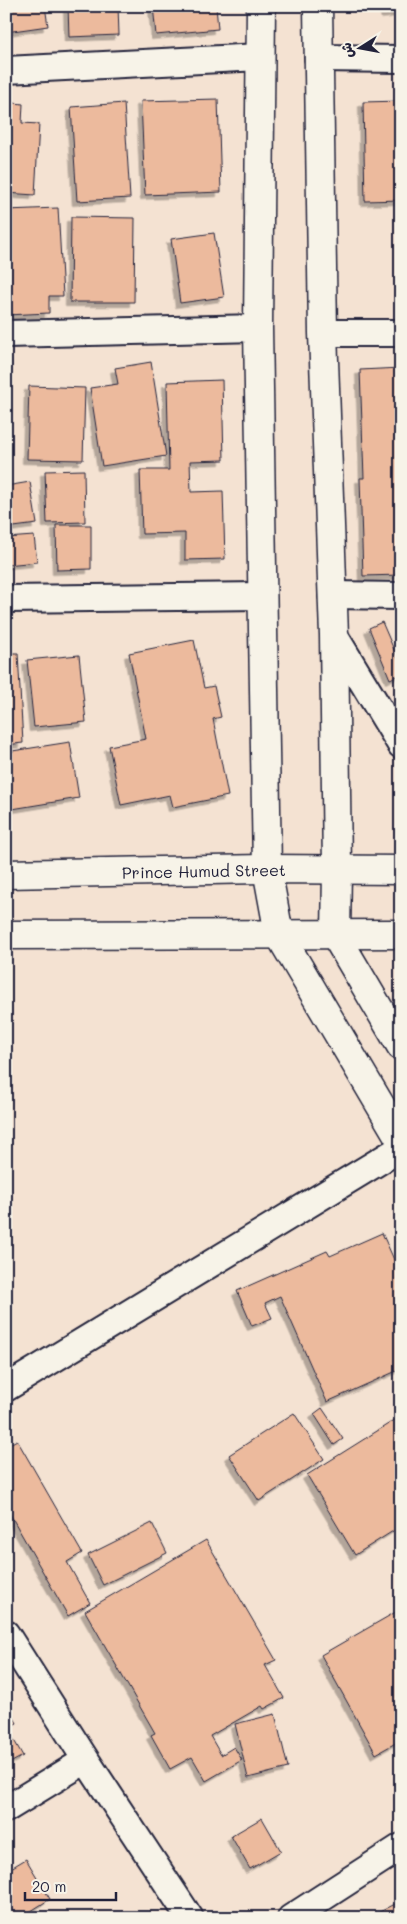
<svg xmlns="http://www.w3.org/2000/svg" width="407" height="1924" font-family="Mali,'Playpen Sans Arabic',sans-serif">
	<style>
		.building { fill: #ecba9d; stroke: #22223b; filter: url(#shadow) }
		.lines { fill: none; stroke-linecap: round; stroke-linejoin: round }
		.street-casing { stroke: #22223b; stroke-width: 30 }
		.secondary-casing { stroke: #22223b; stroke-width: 31 }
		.street { stroke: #f7f3e8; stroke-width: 26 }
		.secondary { stroke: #f7f3e8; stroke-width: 28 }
		.labels { text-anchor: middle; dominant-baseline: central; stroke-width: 4.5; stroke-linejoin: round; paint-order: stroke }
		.street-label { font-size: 16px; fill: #22223b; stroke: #f7f3e8 }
	</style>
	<defs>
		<filter id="shadow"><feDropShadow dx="-4.5" dy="4.5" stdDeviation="0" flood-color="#0004"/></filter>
	</defs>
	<rect width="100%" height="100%" fill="#f4e2d2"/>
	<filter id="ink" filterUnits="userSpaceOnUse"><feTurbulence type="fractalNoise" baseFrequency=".02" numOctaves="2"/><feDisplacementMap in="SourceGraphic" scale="10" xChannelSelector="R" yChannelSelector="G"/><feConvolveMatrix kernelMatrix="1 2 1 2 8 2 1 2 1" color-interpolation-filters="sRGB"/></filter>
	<g filter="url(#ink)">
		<path class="building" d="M6 6H45L48 26 6 32Z
			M68 6H118L119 35 69 37Z
			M153 6H216L218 29 156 35Z
			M384 6H401V12L386 14Z
			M218 99 221 192 145 195 141 101Z
			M401 101V200L365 201 363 102Z
			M6 102 23 104 22 123 39 124 35 195 6 193Z
			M124 103 130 198 77 201 71 107Z
			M58 208 63 296H49V313L6 315V210Z
			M71 217 135 218 134 302H70Z
			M214 233 224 297 180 303 171 239Z
			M151 362 166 456 102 466 90 388 118 384 115 368Z
			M401 368V575L363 576 360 478H364L360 370Z
			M222 380 224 460 190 461 191 492 223 491 225 559 185 560V533L142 534 140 470H169L167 382Z
			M29 386 85 388 83 460 27 459Z
			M84 470 85 522 47 523 45 471Z
			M30 482 37 524 6 528V486Z
			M56 525H91V569L57 570Z
			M34 536 37 562 6 565V538Z
			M382 622 401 666V674L390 679 369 628Z
			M194 640 204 688 214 686 221 717 213 719 228 796 173 807 170 795 121 805 109 746 146 739 129 653Z
			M6 653H18L23 743 6 745Z
			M79 655 86 722 34 727 27 660Z
			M70 742 79 798 6 810V752Z
			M382 1233 401 1275V1369L327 1402 280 1296 265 1303 272 1318 252 1326 237 1291 327 1251 330 1256Z
			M322 1408 343 1439 334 1445 314 1414Z
			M294 1413 324 1459 259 1501 229 1455Z
			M401 1416V1526L355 1555 307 1475Z
			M17 1440 82 1553 67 1562 90 1603 68 1616 6 1507V1446Z
			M152 1523 167 1553 103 1585 88 1555Z
			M206 1540 276 1660 265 1665 284 1698 264 1709 262 1706 210 1736 221 1755 234 1747 242 1760 206 1781 192 1757 170 1769 151 1735 155 1733 85 1611Z
			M401 1609V1740L376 1754 321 1655Z
			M6 1704 17 1723 7 1728 23 1756 6 1765Z
			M275 1714 288 1768 248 1778 235 1724Z
			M262 1818 281 1851 250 1869 231 1836Z
			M26 1859 50 1899 20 1918H6V1871Z
			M401 1901V1918H368Z"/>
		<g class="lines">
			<g class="street-casing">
				<path id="street" d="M318 58 401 59
					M6 70 260 57
					M323 333H401
					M6 334 258 328
					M332 595 401 596
					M6 599 262 596
					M334 635 401 745
					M6 1388 401 1148
					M6 1634 86 1760 190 1918
					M6 1809 86 1760
					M291 1918 401 1847"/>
			</g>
			<g class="secondary-casing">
				<g id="secondary">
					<path d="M261 6 258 328 267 869 279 934 401 1140"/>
					<path d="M318 6 323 333 334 635 337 869 336 936 401 1046"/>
					<path id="s1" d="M6 874 267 869 401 870"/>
					<path d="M6 935 401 934"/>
				</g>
			</g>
			<use href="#street" class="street"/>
			<use href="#secondary" class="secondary"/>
		</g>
	</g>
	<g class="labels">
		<g class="street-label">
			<text stroke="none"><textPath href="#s1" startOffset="198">Prince Humud Street</textPath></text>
		</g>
	</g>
	<rect width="407" height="1924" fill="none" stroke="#f7f3e8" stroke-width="25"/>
	<rect x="12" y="12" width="382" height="1899" fill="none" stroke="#22223b" stroke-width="2" filter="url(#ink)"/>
	<g transform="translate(360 48) rotate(259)" stroke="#f7f3e8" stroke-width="4" paint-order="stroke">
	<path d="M0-4L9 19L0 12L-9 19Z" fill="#22223b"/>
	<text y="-8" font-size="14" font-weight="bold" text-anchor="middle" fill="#22223b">ش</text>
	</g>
	<path d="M25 1892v8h91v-8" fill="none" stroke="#22223b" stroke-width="2.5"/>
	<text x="32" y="1892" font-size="15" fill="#22223b" stroke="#f7f3e8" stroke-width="4" paint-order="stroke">20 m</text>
</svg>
